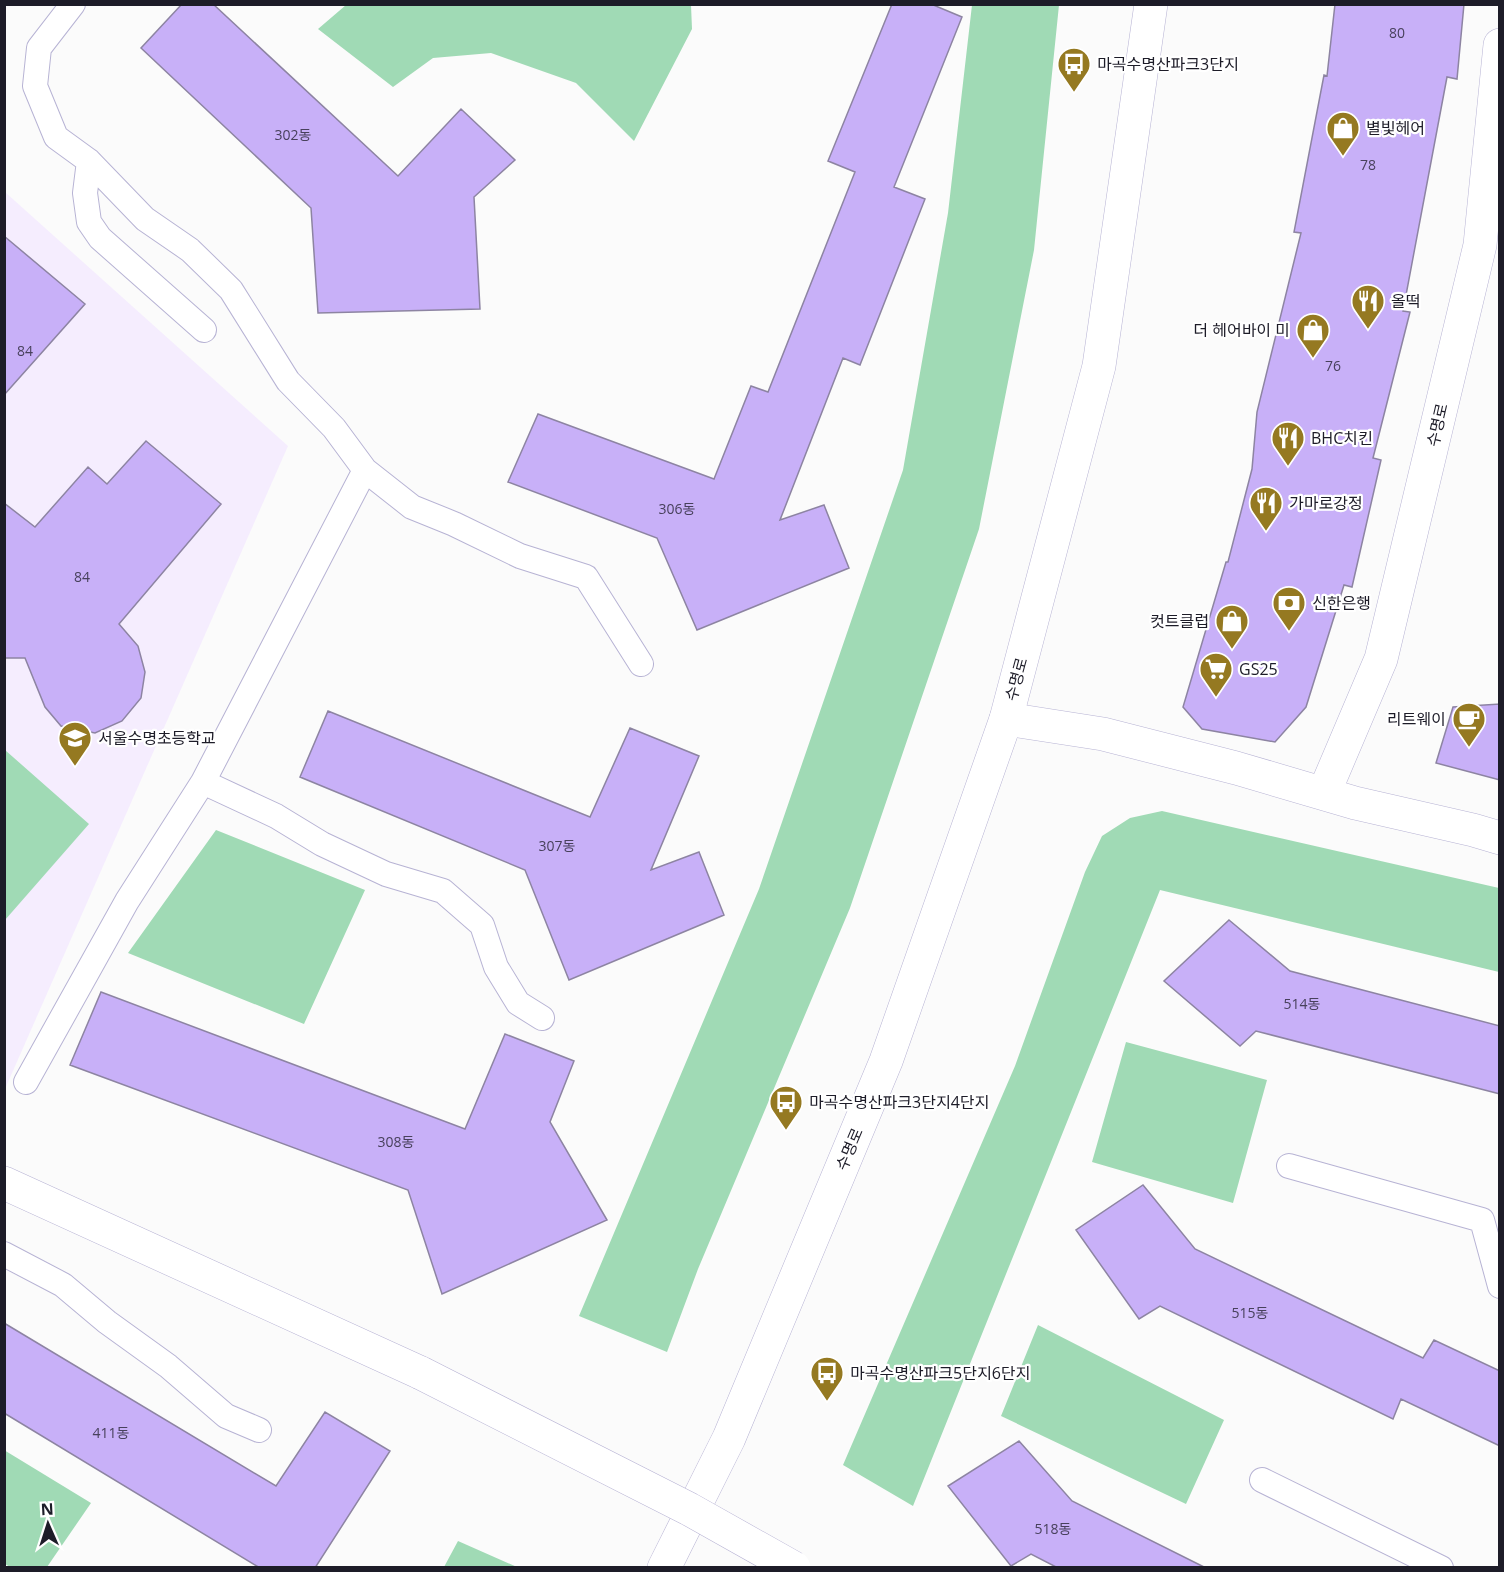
<svg xmlns="http://www.w3.org/2000/svg" width="1504" height="1572" font-family="'Open Sans','Noto Sans KR',sans-serif">
	<style>
		.education { fill: #f5edfe }
		.green { fill: #a0dab5 }
		.building { fill: #c8b0f8; stroke: #8d84a2; stroke-width: 1.5 }
		.lines { fill: none; stroke-linecap: round; stroke-linejoin: round }
		.service-casing { stroke: #b7b3d4; stroke-width: 26 }
		.pedestrian-casing { stroke: #b7b3d4; stroke-width: 34 }
		.minor-casing { stroke: #b7b3d4; stroke-width: 34 }
		.secondary-casing { stroke: #b7b3d4; stroke-width: 34 }
		.service { stroke: #fff; stroke-width: 24 }
		.pedestrian { stroke: #fff; stroke-width: 33 }
		.minor { stroke: #fff; stroke-width: 33 }
		.secondary { stroke: #fff; stroke-width: 33 }
		.pedestrian-bridge-casing { stroke: #b7b3d4; stroke-width: 34; stroke-linecap: butt }
		.pedestrian-bridge { stroke: #fff; stroke-width: 33 }
		.labels { text-anchor: middle; dominant-baseline: central; stroke-width: 4.5; stroke-linejoin: round; paint-order: stroke }
		.number-label { font-size: 14px; fill: #48415c }
		.poi-label { font-size: 16px; fill: #1d1c28; stroke: #fff; text-anchor: start }
		.street-label { font-size: 16px; fill: #1d1c28; stroke: #fff }
	</style>
	<rect width="100%" height="100%" fill="#fbfbfb"/>
	<path class="education" d="M5 192 288 446 5 1089Z"/>
	<path class="green" d="M691 5 692 29 634 141 576 83 491 53 433 58 393 87 318 29 346 5Z
		M972 5H1059L1034 250 979 529 850 908 698 1269 667 1352 579 1316 759 889 903 470 948 213Z
		M5 750 89 824 5 920Z
		M1162 811 1499 888V972L1160 890 913 1506 843 1465 1015 1066 1085 872 1102 836 1130 818Z
		M216 830 365 890 304 1024 128 953Z
		M1126 1042 1267 1080 1233 1203 1092 1162Z
		M1038 1325 1224 1420 1186 1504 1001 1416Z
		M4 1450 91 1503 47 1567H10L5 1564Z
		M458 1541 517 1567H444Z"/>
	<path class="building" d="M182 4H213L398 176 461 109 515 160 474 197 480 309 318 313 311 208 141 48Z
		M892 4H931L962 17 894 187 925 199 860 365 843 358 780 520 824 505 849 568 697 630 657 538 508 482 538 414 714 479 751 386 768 392 855 172 828 161Z
		M1335 4H1464L1457 79 1447 77 1403 311 1410 312 1373 458 1381 460 1352 587 1344 585 1306 707 1275 742 1202 729 1183 707 1226 562H1228L1252 469 1257 412 1301 233 1294 232 1324 75 1327 76Z
		M4 236 85 304 4 395Z
		M146 441 221 504 119 624 138 646 145 672 141 698 122 721 95 733 61 726 45 707 25 658H4V503L35 527 88 467 107 484Z
		M1500 704V780L1436 763 1453 707Z
		M328 711 590 817 630 728 699 756 651 870 699 852 724 915 569 980 525 870 300 777Z
		M1229 920 1290 971 1500 1026V1094L1256 1031 1240 1046 1164 981Z
		M101 992 465 1129 505 1034 574 1061 550 1122 607 1220 442 1294 408 1190 70 1065Z
		M1143 1185 1195 1249 1423 1358 1434 1340 1500 1371V1446L1401 1399 1393 1419 1160 1306 1139 1319 1076 1230Z
		M4 1323 276 1486 325 1412 390 1451 315 1568H260L4 1413Z
		M1019 1441 1072 1501 1206 1568H1058L1031 1554 1011 1566 948 1486Z"/>
	<g class="lines">
		<g class="service-casing">
			<path id="service" d="M73 4 39 48 35 86 56 137 89 161 145 219 190 250 231 290 288 381 334 428 365 470 412 507 454 524 520 556 586 577 641 664
				M89 161 85 193 89 222 100 238 204 330
				M203 782 276 816 322 844 386 874 443 891 482 925 496 967 518 1003 542 1018
				M26 1082 127 901 203 782 365 470
				M1289 1166 1482 1220 1500 1286
				M4 1254 63 1285 107 1322 168 1366 226 1416 259 1430
				M1262 1480 1441 1568"/>
		</g>
		<g class="pedestrian-casing">
			<path id="pedestrian" d="M4 1183 421 1373"/>
		</g>
		<g class="minor-casing">
			<path id="minor" d="M1006 719 1103 734 1236 768 1355 803 1473 830 1500 838
				M1324 793 1381 659 1480 245 1500 45"/>
		</g>
		<g class="secondary-casing">
			<path id="secondary" d="M664 1568 729 1438 886 1061 1006 719 1099 366 1151 4"/>
		</g>
		<use href="#service" class="service"/>
		<use href="#pedestrian" class="pedestrian"/>
		<use href="#minor" class="minor"/>
		<use href="#secondary" class="secondary"/>
		<g class="pedestrian-bridge-casing">
			<path id="pedestrian-bridge" d="M421 1373 689 1509 794 1568"/>
		</g>
		<use href="#pedestrian-bridge" class="pedestrian-bridge"/>
	</g>
	<defs>
		<g id="bus-pin" transform="scale(1.725)"><path d="M0 17L-7.5 6A9.5 9.5 0 1 1 7.5 6Z" fill="#957921" stroke="#fff"/><path d="M-5-6H5V4H4V6H2V4H-2V6H-4V4H-5ZM-3.5-4V0h7V-4ZM-3.5 1.2v1.5H-2V1.2ZM2 1.2v1.5H3.5V1.2Z" fill="#fff"/></g>
		<g id="shop-pin" transform="scale(1.725)"><path d="M0 17L-7.5 6A9.5 9.5 0 1 1 7.5 6Z" fill="#957921" stroke="#fff"/><path d="M-5-2.5h2.3a2.7 3.5 0 0 1 5.4 0H5L5.5 6h-11ZM-1.5-2.5h3a1.5 2.3 0 0 0-3 0Z" fill="#fff"/></g>
		<g id="restaurant-pin" transform="scale(1.725)"><path d="M0 17L-7.5 6A9.5 9.5 0 1 1 7.5 6Z" fill="#957921" stroke="#fff"/><path d="M-5-6h1v4h1v-4h1v4h1v-4h1v5L-1.5 .5V6h-2V.5L-5-1ZM5-6V6H3V1.5H1.5Q1.5-4 5-6Z" fill="#fff"/></g>
		<g id="bank-pin" transform="scale(1.725)"><path d="M0 17L-7.5 6A9.5 9.5 0 1 1 7.5 6Z" fill="#957921" stroke="#fff"/><path d="M-6-4H6V4H-6ZM0-2.3a2.3 2.3 0 1 0 0 4.6a2.3 2.3 0 1 0 0-4.6Z" fill="#fff"/></g>
		<g id="supermarket-pin" transform="scale(1.725)"><path d="M0 17L-7.5 6A9.5 9.5 0 1 1 7.5 6Z" fill="#957921" stroke="#fff"/><path d="M-6-5.5h2.5l.6 2H6L4.5 2H-2.5L-4.4-4H-6ZM-1.5 3.2a1.3 1.3 0 1 0 .1 0ZM3 3.2a1.3 1.3 0 1 0 .1 0Z" fill="#fff"/></g>
		<g id="cafe-pin" transform="scale(1.725)"><path d="M0 17L-7.5 6A9.5 9.5 0 1 1 7.5 6Z" fill="#957921" stroke="#fff"/><path d="M-5.5-4.5H6V0H3Q3 3.5 0 3.5H-2.5Q-5.5 3.5-5.5 0ZM3-3.2v2h1.7v-2ZM-6 4.5H4V6H-6Z" fill="#fff"/></g>
		<g id="school-pin" transform="scale(1.725)"><path d="M0 17L-7.5 6A9.5 9.5 0 1 1 7.5 6Z" fill="#957921" stroke="#fff"/><path d="M0-5L7-2L0 1L-7-2ZM-4 1L0 2.5L4 1V4Q0 6-4 4Z" fill="#fff"/></g>
	</defs>
	<g fill-rule="evenodd">
		<use href="#bus-pin" x="1074" y="64"/>
		<use href="#shop-pin" x="1343" y="128"/>
		<use href="#restaurant-pin" x="1368" y="301"/>
		<use href="#shop-pin" x="1313" y="330"/>
		<use href="#restaurant-pin" x="1288" y="438"/>
		<use href="#restaurant-pin" x="1266" y="503"/>
		<use href="#bank-pin" x="1289" y="603"/>
		<use href="#shop-pin" x="1232" y="621"/>
		<use href="#supermarket-pin" x="1216" y="669"/>
		<use href="#cafe-pin" x="1469" y="719"/>
		<use href="#school-pin" x="75" y="738"/>
		<use href="#bus-pin" x="786" y="1102"/>
		<use href="#bus-pin" x="827" y="1373"/>
	</g>
	<g class="labels">
		<g class="number-label">
			<text x="1397" y="32">80</text>
			<text x="293" y="134">302동</text>
			<text x="1368" y="164">78</text>
			<text x="25" y="350">84</text>
			<text x="1333" y="365">76</text>
			<text x="677" y="508">306동</text>
			<text x="82" y="576">84</text>
			<text x="557" y="845">307동</text>
			<text x="1302" y="1003">514동</text>
			<text x="396" y="1141">308동</text>
			<text x="1250" y="1312">515동</text>
			<text x="111" y="1432">411동</text>
			<text x="1053" y="1528">518동</text>
		</g>
		<g class="poi-label">
			<text x="1097" y="64">마곡수명산파크3단지</text>
			<text x="1366" y="128">별빛헤어</text>
			<text x="1391" y="301">올떡</text>
			<text x="1290" y="330" text-anchor="end">더 헤어바이 미</text>
			<text x="1311" y="438">BHC치킨</text>
			<text x="1289" y="503">가마로강정</text>
			<text x="1312" y="603">신한은행</text>
			<text x="1209" y="621" text-anchor="end">컷트클럽</text>
			<text x="1239" y="669">GS25</text>
			<text x="1446" y="719" text-anchor="end">리트웨이</text>
			<text x="98" y="738">서울수명초등학교</text>
			<text x="809" y="1102">마곡수명산파크3단지4단지</text>
			<text x="850" y="1373">마곡수명산파크5단지6단지</text>
		</g>
		<g class="street-label">
			<text transform="translate(1437 425) rotate(-77)">수명로</text>
			<text transform="translate(1016 679) rotate(-75)">수명로</text>
			<text transform="translate(849 1149) rotate(-67)">수명로</text>
		</g>
	</g>
	<rect width="1504" height="1572" fill="none" stroke="#1d1c28" stroke-width="12"/>
	<g transform="translate(48 1524) rotate(357)" stroke="#ffffff" stroke-width="4.5" paint-order="stroke">
	<path d="M0-4.5L10 22L0 15L-10 22Z" fill="#1d1c28"/>
	<text y="-9" font-size="16" font-weight="bold" text-anchor="middle" fill="#1d1c28">N</text>
	</g>
</svg>
